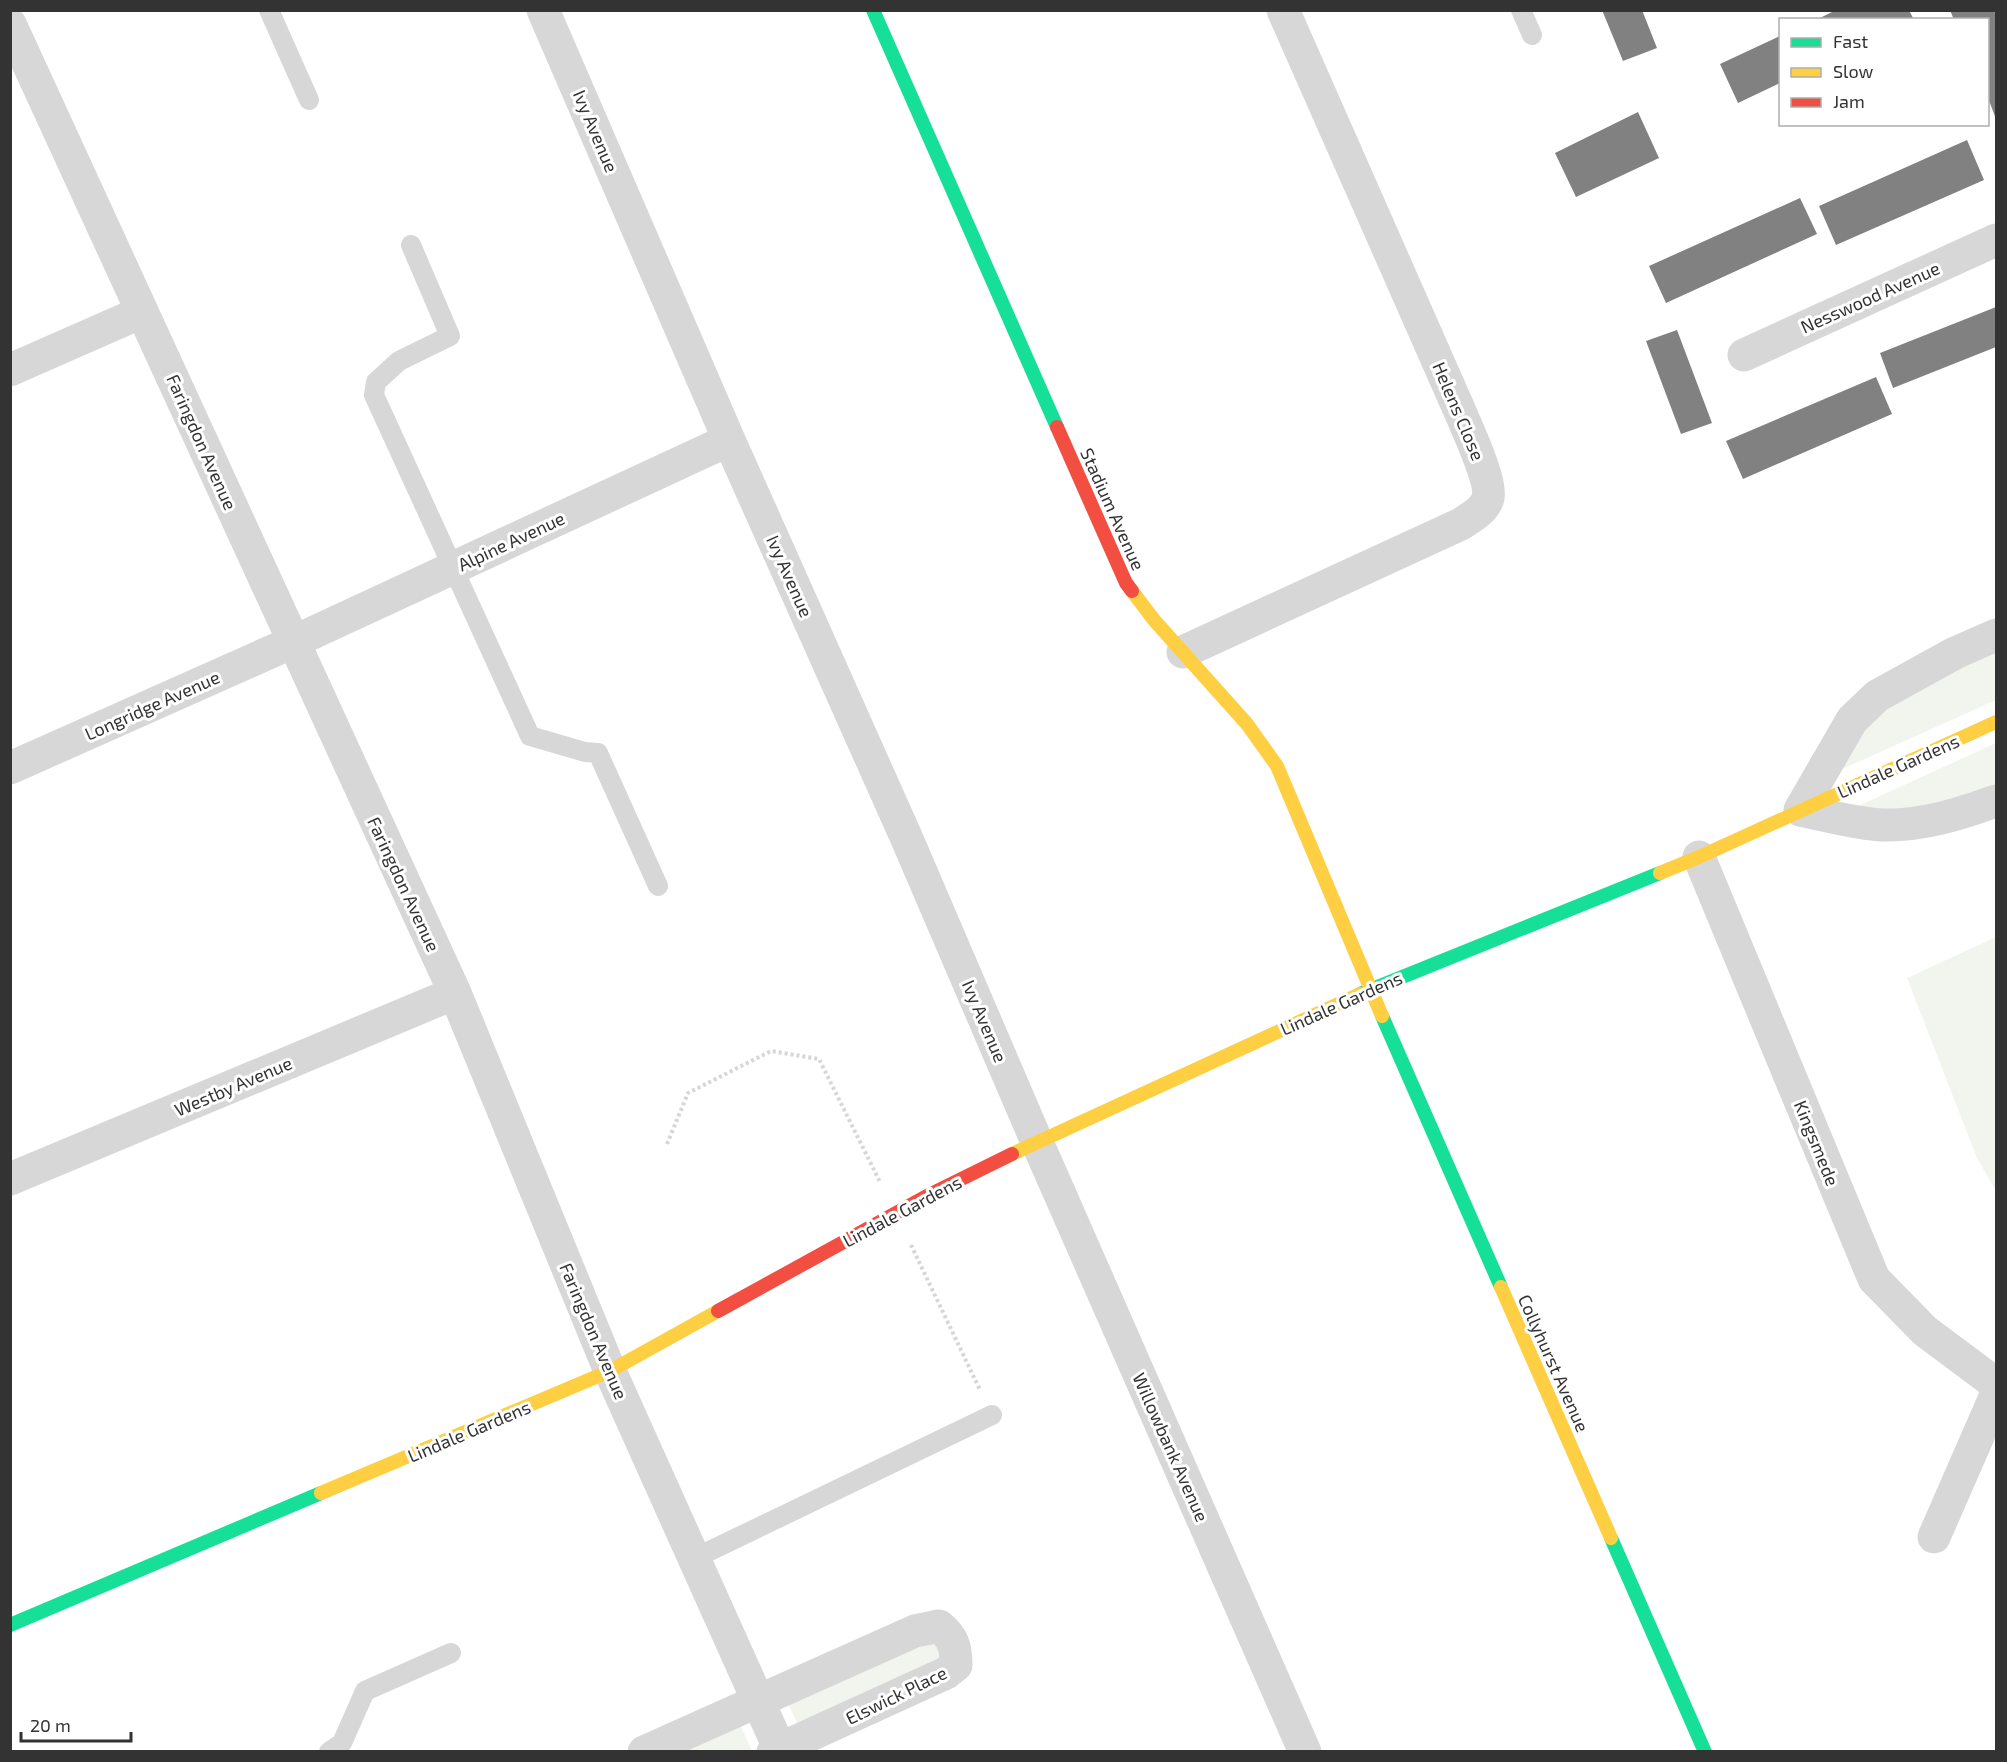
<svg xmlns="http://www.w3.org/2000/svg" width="2007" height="1762" font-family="'Exo 2',sans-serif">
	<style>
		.green { fill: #f1f5ed }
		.building { fill: #818181 }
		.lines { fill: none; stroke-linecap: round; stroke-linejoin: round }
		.path { stroke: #d6d6d6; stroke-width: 4; stroke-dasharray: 3 3; stroke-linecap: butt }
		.lane { stroke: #d7d7d7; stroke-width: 20 }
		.street { stroke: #d7d7d7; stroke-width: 33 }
		.fast { stroke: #16e098; stroke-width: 14 }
		.slow { stroke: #ffcf43; stroke-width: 14 }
		.jam { stroke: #f24e42; stroke-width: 14 }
		.labels { text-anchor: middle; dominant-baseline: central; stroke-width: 6; stroke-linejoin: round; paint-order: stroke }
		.street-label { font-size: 18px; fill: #333; stroke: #fff }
	</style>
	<rect width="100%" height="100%" fill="#fff"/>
	<path class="green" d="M1996 635V700L1820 779 1852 720Z
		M1996 743V801L1834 817Z
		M1996 937V1191L1977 1158 1907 978Z
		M915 1631 956 1648 804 1738 782 1690Z
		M734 1711 752 1751 644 1752Z"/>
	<path class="building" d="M1602 10H1642L1657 48 1623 61Z
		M1836 10H1909L1914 20H1816Z
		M1950 10H1994L1996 16V119L1988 98V20H1954Z
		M1780 36V83L1738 103 1720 64Z
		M1638 112 1659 158 1576 197 1555 153Z
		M1967 140 1984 180 1836 245 1819 206Z
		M1800 198 1817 234 1666 303 1649 266Z
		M1996 307V347L1893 388 1880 353Z
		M1677 330 1712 423 1681 434 1646 341Z
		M1876 377 1892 414 1743 479 1726 441Z"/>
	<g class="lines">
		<path class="path" d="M667 1144 688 1093 771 1051 819 1059 880 1182
			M911 1245 980 1390"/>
		<path class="lane" d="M269 10 309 100
			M1521 10 1532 35
			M411 245 450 336 399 361 376 382 374 395 530 736 585 752 598 753 658 886
			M695 1558 992 1415
			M329 1752 342 1743 365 1691 451 1653"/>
		<path class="street" d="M543 10 729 440 907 839 1037 1142 1305 1752
			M10 24 455 993 610 1371 781 1752
			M1744 355 1996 240
			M10 370 142 312
			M1996 635 1955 653 1877 696 1852 720 1800 810C1825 815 1858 824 1883 825 1922 826 1960 814 1996 801
			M1183 652 1461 524C1470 518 1485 510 1488 498 1492 482 1469 433 1462 416L1283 10
			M10 768 293 642 729 440
			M1699 857 1874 1279 1925 1331 1996 1384
			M10 1179 455 993
			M1934 1537 1996 1395
			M644 1752 915 1631 939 1626C953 1637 956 1647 956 1665L946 1673 773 1752"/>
		<path class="fast" d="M873 10 1057 427
			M1360 994 1660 873
			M1382 1016 1501 1287
			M1611 1538 1705 1752
			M10 1625 321 1493"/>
		<path class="slow" d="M1132 591 1154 620 1247 724 1277 766 1382 1016
			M1660 873 1699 857 1996 722
			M1012 1154 1360 994
			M1501 1287 1611 1538
			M321 1493 610 1371 718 1311"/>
		<path class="jam" d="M1057 427 1126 583 1132 591
			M718 1311 929 1195 1012 1154"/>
	</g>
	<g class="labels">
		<g class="street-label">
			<text transform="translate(596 131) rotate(67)">Ivy Avenue</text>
			<text transform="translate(1870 297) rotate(-24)">Nesswood Avenue</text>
			<text transform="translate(1459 411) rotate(67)">Helens Close</text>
			<text transform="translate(202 442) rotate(66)">Faringdon Avenue</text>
			<text transform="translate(1113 509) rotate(66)">Stadium Avenue</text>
			<text transform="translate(511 541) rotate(-25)">Alpine Avenue</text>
			<text transform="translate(790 576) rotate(66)">Ivy Avenue</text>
			<text transform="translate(152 705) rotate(-24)">Longridge Avenue</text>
			<text transform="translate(1898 766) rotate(-24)">Lindale Gardens</text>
			<text transform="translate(404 884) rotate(65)">Faringdon Avenue</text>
			<text transform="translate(1341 1003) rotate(-24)">Lindale Gardens</text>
			<text transform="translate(985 1021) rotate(67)">Ivy Avenue</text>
			<text transform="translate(233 1086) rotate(-23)">Westby Avenue</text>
			<text transform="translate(1817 1143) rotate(68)">Kingsmede</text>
			<text transform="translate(902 1211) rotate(-28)">Lindale Gardens</text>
			<text transform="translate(594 1331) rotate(67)">Faringdon Avenue</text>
			<text transform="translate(1554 1363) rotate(66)">Collyhurst Avenue</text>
			<text transform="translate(469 1431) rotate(-23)">Lindale Gardens</text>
			<text transform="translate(1171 1447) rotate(66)">Willowbank Avenue</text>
			<text transform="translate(896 1695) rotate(-26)">Elswick Place</text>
		</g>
	</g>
	<rect width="2007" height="1762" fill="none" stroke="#333333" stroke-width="24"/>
	<rect x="1779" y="18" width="210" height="108" fill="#ffffff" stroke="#adadad" stroke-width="1.5"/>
	<rect x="1791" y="38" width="30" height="9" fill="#16e098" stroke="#adadad" stroke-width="1.5"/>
	<text x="1833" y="48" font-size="18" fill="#333333">Fast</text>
	<rect x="1791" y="68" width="30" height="9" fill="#ffcf43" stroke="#adadad" stroke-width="1.5"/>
	<text x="1833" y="78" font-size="18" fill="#333333">Slow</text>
	<rect x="1791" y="98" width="30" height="9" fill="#f24e42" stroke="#adadad" stroke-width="1.5"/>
	<text x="1833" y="108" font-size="18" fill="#333333">Jam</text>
	<path d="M21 1732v9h110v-9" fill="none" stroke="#333333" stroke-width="3"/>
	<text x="30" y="1732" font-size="18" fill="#333333" stroke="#ffffff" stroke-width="4.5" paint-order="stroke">20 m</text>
</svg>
